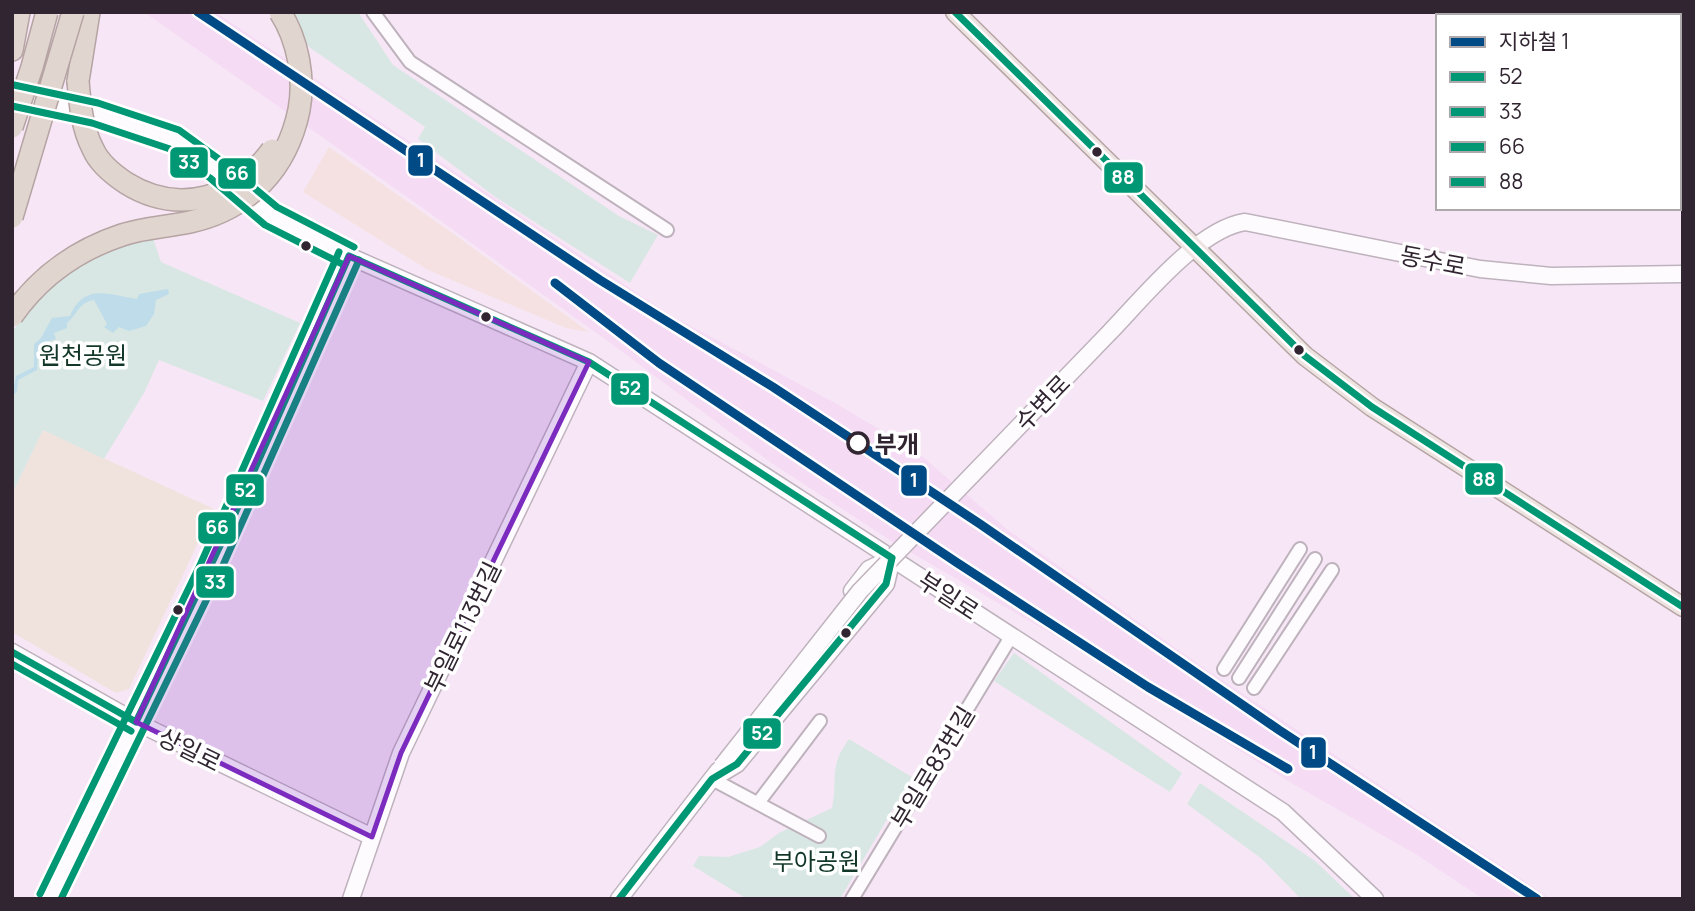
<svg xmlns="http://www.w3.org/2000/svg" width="1695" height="911" font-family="Manrope,'Noto Sans KR',sans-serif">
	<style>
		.built { fill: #f5dbf4 }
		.industrial { fill: #f5e1e1 }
		.education { fill: #f0e3de }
		.green { fill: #d8e7e3 }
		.water { fill: #bedce9 }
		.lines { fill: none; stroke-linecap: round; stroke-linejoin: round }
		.street-casing { stroke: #beb2bd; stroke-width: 16 }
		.secondary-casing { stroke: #beb2bd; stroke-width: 19 }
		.primary-casing { stroke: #b5a4a3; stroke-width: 21 }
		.highway-casing { stroke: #b5a4a3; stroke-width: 24 }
		.street { stroke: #fefbfe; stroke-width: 12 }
		.secondary { stroke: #fefbfe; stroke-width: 16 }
		.primary { stroke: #ede4e2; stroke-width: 18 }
		.highway { stroke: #e1d5d0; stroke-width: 21 }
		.secondary-bridge-casing { stroke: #beb2bd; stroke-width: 19; stroke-linecap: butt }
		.highway-bridge-casing { stroke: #b5a4a3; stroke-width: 24; stroke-linecap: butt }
		.secondary-bridge { stroke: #fefbfe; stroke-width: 16 }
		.highway-bridge { stroke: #e1d5d0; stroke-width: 21 }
		.bus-1-casing { stroke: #fff; stroke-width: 12 }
		.bus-2-casing { stroke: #fff; stroke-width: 12 }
		.bus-3-casing { stroke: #fff; stroke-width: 12 }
		.bus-4-casing { stroke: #fff; stroke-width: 12 }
		.bus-1 { stroke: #009775; stroke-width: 7 }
		.bus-2 { stroke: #009775; stroke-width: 7 }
		.bus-3 { stroke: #009775; stroke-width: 7 }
		.bus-4 { stroke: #009775; stroke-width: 7 }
		.metro-1-casing { stroke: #fff; stroke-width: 14 }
		.metro-1 { stroke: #004a85; stroke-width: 9 }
		.marked { fill: #7b2cbf; fill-opacity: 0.2; stroke: #7b2cbf; stroke-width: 5; stroke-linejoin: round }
		.bus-dot { fill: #302530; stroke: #fff; stroke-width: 2.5 }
		.stop-dot { fill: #fff; stroke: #302530; stroke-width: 3.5 }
		.labels { text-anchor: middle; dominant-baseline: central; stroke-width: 7; stroke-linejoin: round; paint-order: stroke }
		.street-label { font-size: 24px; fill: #302530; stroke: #fff }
		.park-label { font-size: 24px; fill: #123728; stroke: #fff }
		.stop-label { font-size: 24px; font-weight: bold; fill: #302530; stroke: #fff; text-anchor: start }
		.line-badge { stroke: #fff; stroke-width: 2.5 }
		.badge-label { font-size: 19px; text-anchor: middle; font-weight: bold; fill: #fff }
	</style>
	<rect width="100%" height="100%" fill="#f7e7f6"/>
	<path class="built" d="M144 12H215L672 316 837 404 916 451 1008 530 1207 670 1551 899H1483L1417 855 1288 781 1071 645 896 544 770 462 620 350 417 204Z"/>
	<path class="industrial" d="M329 147 451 232 589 332 566 328 428 270 303 192Z"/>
	<path class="education" d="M43 430 214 509 129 689 116 693 12 632V494Z"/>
	<path class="green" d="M285 12H358L393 65 619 216 658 235 630 283 494 196 418 139 425 127 309 47Z
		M152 235 161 262 300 323 263 401 159 360 144 393 104 459 43 430 12 494V332L27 310 50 287 99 251Z
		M1014 653 1182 773 1170 792 994 681Z
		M849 739 912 777 840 899H747L693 866 699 856 728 857 760 847 779 833 832 808C838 778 828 768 849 739Z
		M1200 783 1315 861 1355 899H1301L1262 859 1187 804Z"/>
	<path class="water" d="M168 289 169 294 156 300 154 314 146 326 129 331 119 327 113 333 104 327 107 324 94 300C79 302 77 315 67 323V328L54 333 56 339 38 345 37 370 18 380 17 391 12 397 16 376 34 367V344L41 338 52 318 70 316C84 282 110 295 137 299L139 294Z"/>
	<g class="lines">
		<g class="street-casing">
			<path id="street" d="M373 12 410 62 667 230
				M1224 669 1300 549
				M1239 678 1315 559
				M1254 688 1332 570
				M712 779 819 836
				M758 803 820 721
				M49 899 211 567 349 256
				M852 899 1012 635"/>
		</g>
		<g class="secondary-casing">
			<path id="secondary" d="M14 96 95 113 175 140 216 170 271 216 349 256 589 362 1283 812 1375 899
				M1110 332C1142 299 1198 229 1245 222L1480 269 1551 276 1683 274
				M852 591 869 569 890 559
				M12 652 136 722 372 837
				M712 779 737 764 886 584 892 558
				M351 899 401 753 589 362
				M619 899 718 771"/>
		</g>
		<g class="primary-casing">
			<path id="primary" d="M955 12 1305 356 1372 407 1683 607"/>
		</g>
		<g class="highway-casing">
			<path id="highway" d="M12 50 19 12
				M78 81 89 12"/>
		</g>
		<use href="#street" class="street"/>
		<use href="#secondary" class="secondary"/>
		<use href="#primary" class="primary"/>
		<use href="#highway" class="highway"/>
		<g class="secondary-bridge-casing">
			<path id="secondary-bridge" d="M722 766 860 591 1110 332"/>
		</g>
		<g class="highway-bridge-casing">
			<path id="highway-bridge" d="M78 81C80 105 82 128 93 149 99 163 114 175 126 183 179 216 237 198 272 150
				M12 127 32 67 47 12
				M12 217 73 12
				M12 316C39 277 77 250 122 235 146 227 167 227 190 222 249 209 287 168 299 110 305 78 298 40 280 12"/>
		</g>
		<use href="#secondary-bridge" class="secondary-bridge"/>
		<use href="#highway-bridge" class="highway-bridge"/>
		<g class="bus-1-casing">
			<path id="bus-1" d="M349 256 589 362 892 558
				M12 652 136 722
				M136 722 229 527 349 256
				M619 899 712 779 737 764 886 584 892 558"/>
		</g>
		<g class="bus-2-casing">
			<path id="bus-2" d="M12 106 92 123 170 149 210 178 265 225 344 265
				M12 664 131 731
				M61 899 220 572 359 260"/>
		</g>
		<g class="bus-3-casing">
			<path id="bus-3" d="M14 85 98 103 179 130 223 162 277 207 354 247
				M40 894 201 563 339 252"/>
		</g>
		<g class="bus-4-casing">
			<path id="bus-4" d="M955 12 1305 356 1372 407 1683 607"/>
		</g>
		<use href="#bus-1" class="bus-1"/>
		<use href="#bus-2" class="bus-2"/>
		<use href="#bus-3" class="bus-3"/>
		<use href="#bus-4" class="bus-4"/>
		<g class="metro-1-casing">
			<path id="metro-1" d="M198 12 600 280 773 387 980 524 1279 730 1537 899
				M555 283 659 363 956 562 1148 687 1288 769"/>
		</g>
		<use href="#metro-1" class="metro-1"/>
	</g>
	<path class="marked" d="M349 256 589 362 401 753 372 837 136 722Z"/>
	<g class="bus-dot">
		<circle cx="1097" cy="152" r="6"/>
		<circle cx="306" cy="246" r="6"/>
		<circle cx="486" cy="317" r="6"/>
		<circle cx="1299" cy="350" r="6"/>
		<circle cx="178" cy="610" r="6"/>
		<circle cx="846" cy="633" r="6"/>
	</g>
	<circle class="stop-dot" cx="858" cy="443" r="10"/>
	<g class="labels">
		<g class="street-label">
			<text transform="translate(1433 260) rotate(11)">동수로</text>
			<text transform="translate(1042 402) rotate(-46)">수변로</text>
			<text transform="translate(949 595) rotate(33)">부일로</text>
			<text transform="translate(462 627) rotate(-64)">부일로113번길</text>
			<text transform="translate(190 749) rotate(26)">상일로</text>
			<text transform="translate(932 767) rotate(-59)">부일로83번길</text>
		</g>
		<g class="park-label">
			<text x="83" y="354">원천공원</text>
			<text x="816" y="860">부아공원</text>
		</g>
		<g class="stop-label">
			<text x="875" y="443">부개</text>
		</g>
	</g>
	<g class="line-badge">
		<rect x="407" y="144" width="27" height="33" rx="7" fill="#004a85"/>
		<rect x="169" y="146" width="40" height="33" rx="7" fill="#009775"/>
		<rect x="217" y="157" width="40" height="33" rx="7" fill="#009775"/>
		<rect x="1103" y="161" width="41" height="33" rx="7" fill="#009775"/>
		<rect x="610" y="372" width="40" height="34" rx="7" fill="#009775"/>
		<rect x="1464" y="462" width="40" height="34" rx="7" fill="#009775"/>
		<rect x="900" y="464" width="28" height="33" rx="7" fill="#004a85"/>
		<rect x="225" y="473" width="40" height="34" rx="7" fill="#009775"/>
		<rect x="197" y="511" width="40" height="34" rx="7" fill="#009775"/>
		<rect x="195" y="565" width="40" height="34" rx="7" fill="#009775"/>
		<rect x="742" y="717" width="40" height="33" rx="7" fill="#009775"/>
		<rect x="1300" y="736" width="27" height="33" rx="7" fill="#004a85"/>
	</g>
	<g class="badge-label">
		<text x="421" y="167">1</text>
		<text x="189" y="169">33</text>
		<text x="237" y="180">66</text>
		<text x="1123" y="184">88</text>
		<text x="630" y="395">52</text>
		<text x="1484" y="486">88</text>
		<text x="914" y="487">1</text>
		<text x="245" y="497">52</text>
		<text x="217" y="534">66</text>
		<text x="215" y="589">33</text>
		<text x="762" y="740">52</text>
		<text x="1313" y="759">1</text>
	</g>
	<rect width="1695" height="911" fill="none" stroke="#302530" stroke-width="28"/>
	<rect x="1436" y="14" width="245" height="196" fill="#ffffff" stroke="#aca8ac" stroke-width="2"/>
	<rect x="1450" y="37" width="35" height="10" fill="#004a85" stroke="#aca8ac" stroke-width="2"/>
	<text x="1499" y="49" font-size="21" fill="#302530">지하철 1</text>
	<rect x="1450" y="72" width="35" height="10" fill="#009775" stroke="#aca8ac" stroke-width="2"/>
	<text x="1499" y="84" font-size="21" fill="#302530">52</text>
	<rect x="1450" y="107" width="35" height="10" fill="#009775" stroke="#aca8ac" stroke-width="2"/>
	<text x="1499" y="119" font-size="21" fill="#302530">33</text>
	<rect x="1450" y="142" width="35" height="10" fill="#009775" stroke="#aca8ac" stroke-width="2"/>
	<text x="1499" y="154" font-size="21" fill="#302530">66</text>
	<rect x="1450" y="177" width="35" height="10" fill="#009775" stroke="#aca8ac" stroke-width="2"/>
	<text x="1499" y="189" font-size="21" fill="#302530">88</text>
</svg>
